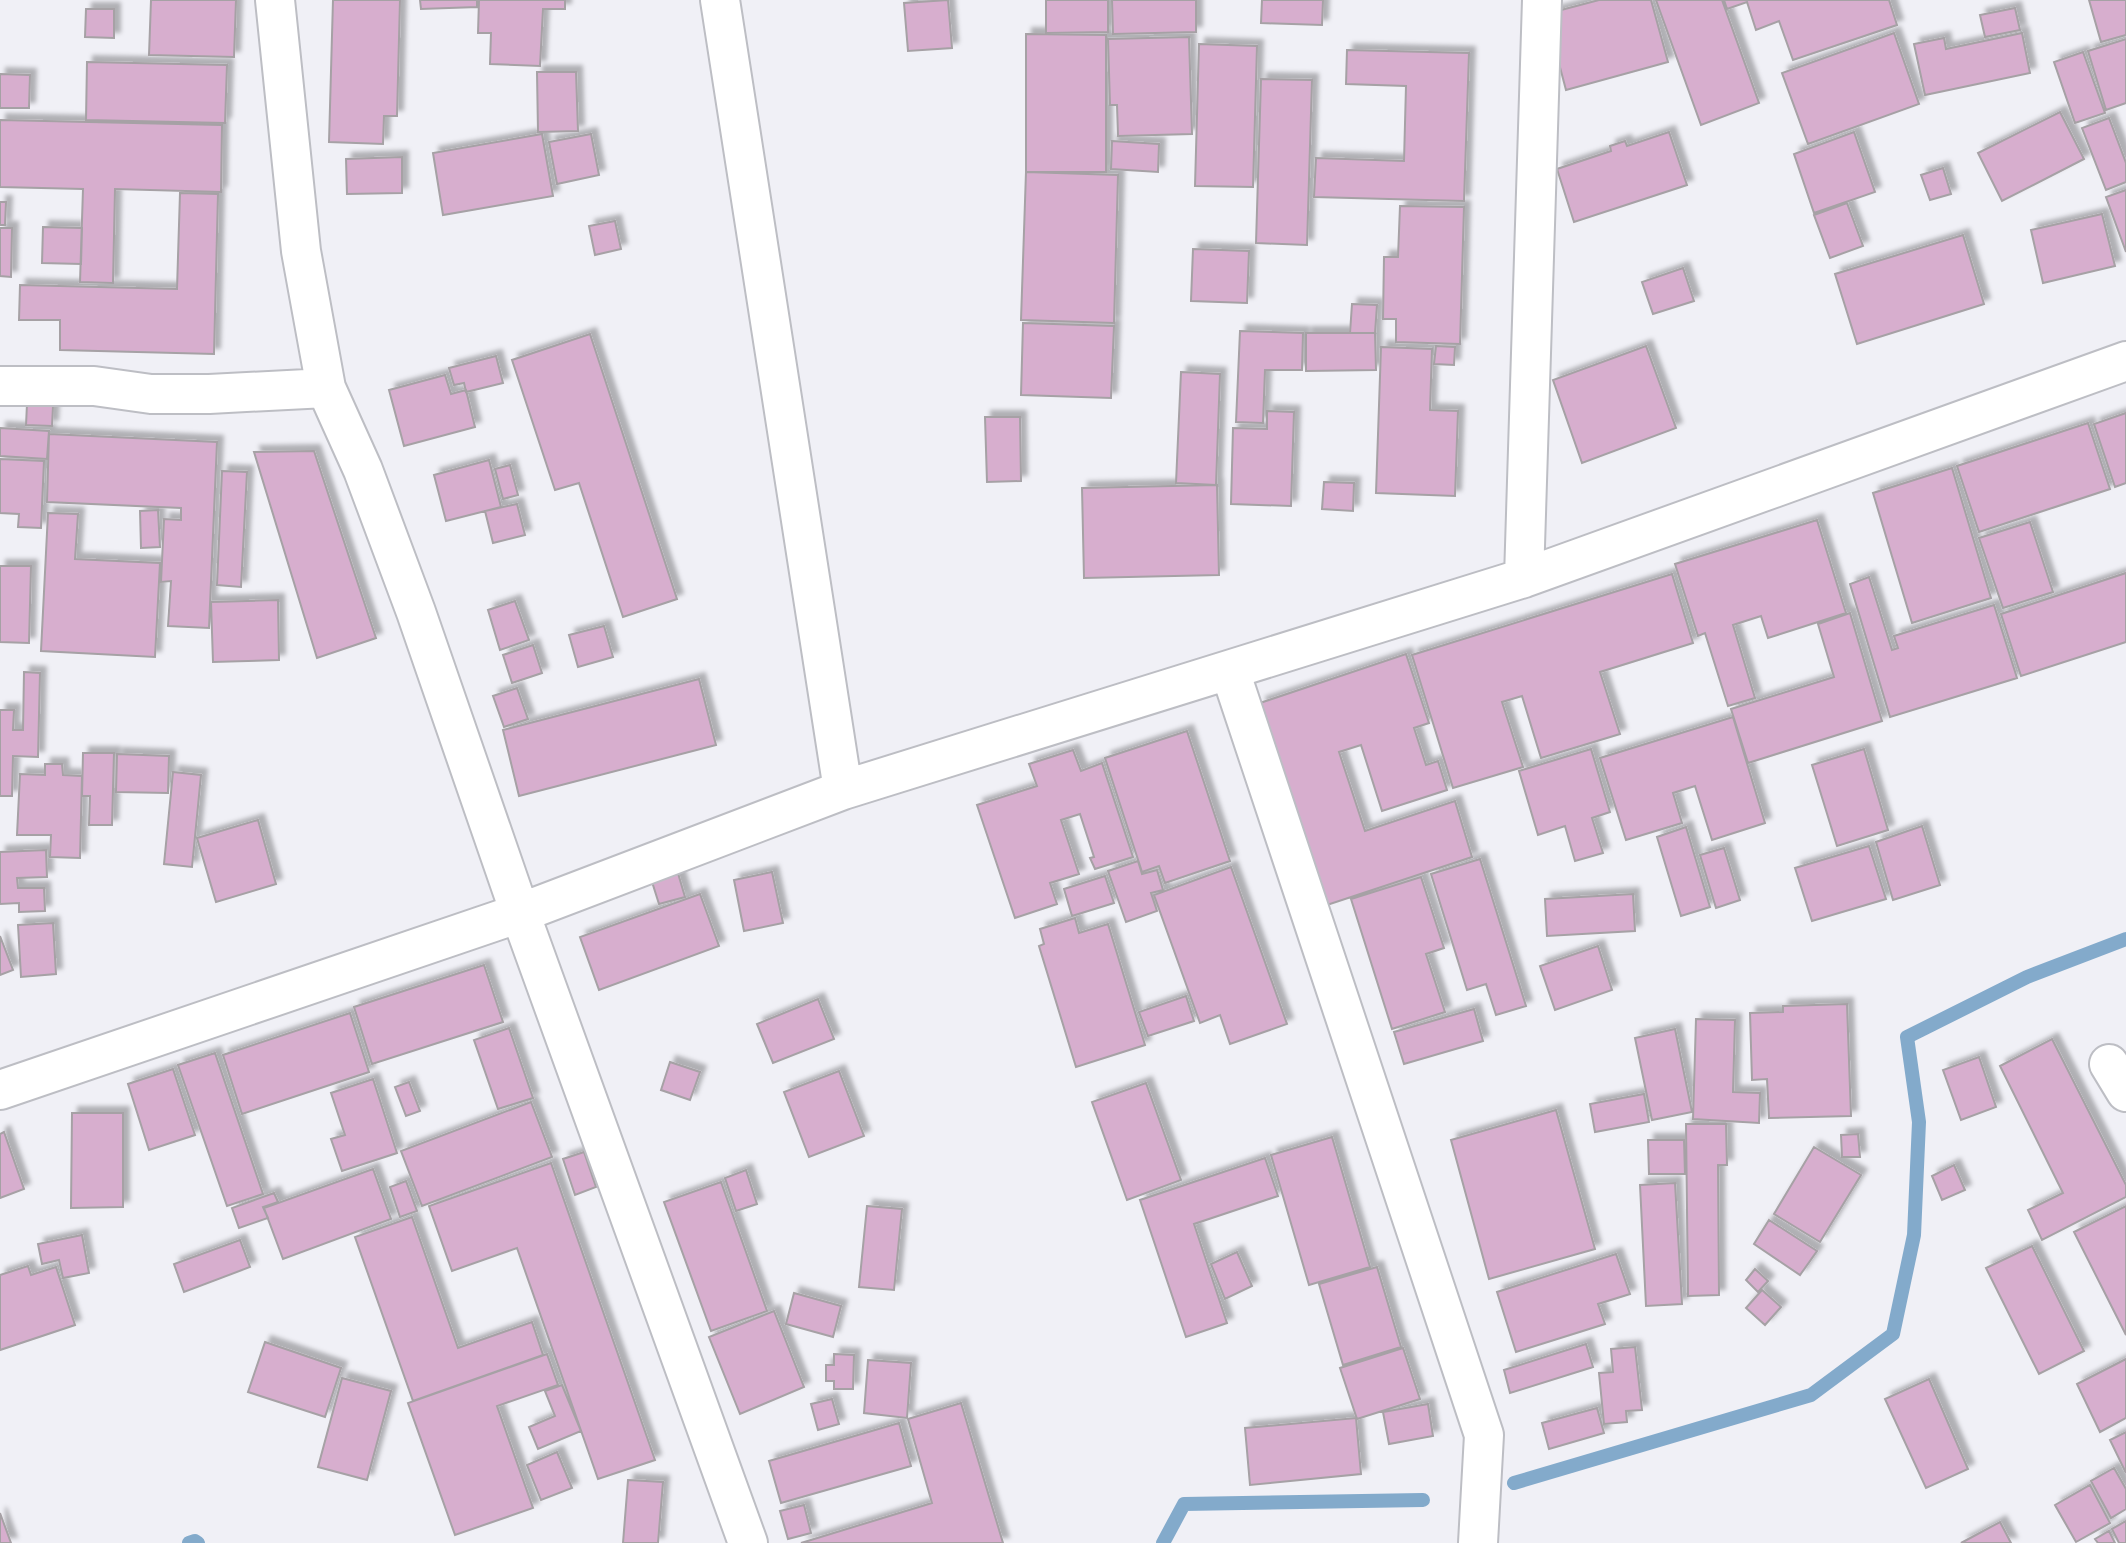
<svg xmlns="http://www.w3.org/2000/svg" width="2126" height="1543" font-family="Quicksand,sans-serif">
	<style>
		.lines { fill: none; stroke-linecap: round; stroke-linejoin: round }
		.stream { stroke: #83aacb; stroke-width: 14 }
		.building { fill: #d7aece; stroke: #a6a1a5; stroke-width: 2; filter: url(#shadow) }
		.street-casing { stroke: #bdbec4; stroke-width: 42 }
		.street { stroke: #fff; stroke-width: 38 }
	</style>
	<defs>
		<filter id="shadow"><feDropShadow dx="6" dy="-6" stdDeviation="2" flood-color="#0004"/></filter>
	</defs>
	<rect width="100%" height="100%" fill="#f0f0f6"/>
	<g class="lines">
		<path class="stream" d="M1514 1483 1811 1395 1893 1334 1914 1235 1919 1122 1907 1037 2027 977 2126 939
			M189 1543 195 1541 198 1543
			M1163 1543 1184 1504 1423 1500"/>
	</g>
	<path class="building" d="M151 0H236L234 57 149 55Z
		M333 0H400L397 116H384L383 144 329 142Z
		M420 0H477V7L421 9Z
		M479 0H565V9H543L540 66 490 64 491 33H478Z
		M948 0 952 48 908 51 904 3Z
		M1046 0H1108V32L1046 33Z
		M1112 0H1196V32L1113 34Z
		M1262 0H1323L1322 25 1261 23Z
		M1599 0H1651L1668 62 1566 90 1546 14Z
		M1656 0H1722L1759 103 1701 125Z
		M1724 0H1889L1897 25 1793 60 1779 21 1756 30 1747 2 1727 9Z
		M2089 0H2126V35L2101 42Z
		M2015 8 2020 30 1985 37 1980 15Z
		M86 9H114V38L85 37Z
		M1894 33 1919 104 1808 144 1782 73Z
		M2022 33 2030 73 1925 95 1914 44 1944 38 1946 49Z
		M1026 34 1106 35V172H1026Z
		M1189 37 1192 134 1118 136 1117 105H1110L1108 39Z
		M2126 39V103L2106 110 2088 51Z
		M1199 44 1257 46 1253 187 1195 186Z
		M1347 50 1469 53 1464 201 1314 197 1316 158 1404 161 1406 86 1346 84Z
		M2083 52 2105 113 2075 123 2054 62Z
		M87 62 227 65 225 123 86 120Z
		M537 72H576L578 131 538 132Z
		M0 74 30 75 29 108H0Z
		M1261 79 1312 80 1307 245 1256 243Z
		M2060 112 2084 159 2002 201 1978 153Z
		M2109 118 2126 163V182L2106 190 2082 128Z
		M0 120 222 125 221 192 115 189 113 283 80 282 83 189 0 187Z
		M1669 132 1687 185 1574 222 1557 169 1611 151 1610 146 1625 141 1627 146Z
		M1854 132 1875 192 1814 213 1794 154Z
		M542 134 553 196 443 215 433 153Z
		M591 134 599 175 557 184 549 142Z
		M1112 141 1159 144 1158 172 1111 169Z
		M402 157V193L347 194 346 159Z
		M1943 168 1951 194 1930 200 1921 175Z
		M1026 172 1118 175 1114 323 1021 320Z
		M2126 190V252L2106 197Z
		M180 193 218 194 214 354 60 350V320H19L20 285 177 289Z
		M0 202H6L5 225H0Z
		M1847 203 1863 246 1830 258 1814 215Z
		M1400 206 1464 207 1460 344 1396 342V319H1383L1384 257H1398Z
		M2102 214 2115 266 2043 283 2031 230Z
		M615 221 621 249 595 255 589 226Z
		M43 227 82 228 81 264 42 263Z
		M0 228H12L11 277 0 276Z
		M1963 235 1984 304 1857 344 1835 274Z
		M1193 249 1249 251 1247 303 1191 301Z
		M1683 268 1694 301 1653 314 1642 282Z
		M1352 304 1377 305 1375 333H1350Z
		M1023 323 1114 326 1111 398 1021 395Z
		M1240 331 1303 333 1302 370H1265L1263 423 1236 422Z
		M1306 333H1375L1376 370 1306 371Z
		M590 334 677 599 623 617 579 483 555 490 512 360Z
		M1436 346 1455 347 1454 365 1434 364Z
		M1646 346 1676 428 1582 463 1553 380Z
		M1381 347 1432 349 1430 410 1458 411 1455 496 1376 493Z
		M496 356 503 383 466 392 464 383 454 385 449 368Z
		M1181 372 1220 374 1216 485 1176 483Z
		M445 375 451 394 466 390 475 427 404 446 389 390Z
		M27 404 53 406 52 426 26 425Z
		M1267 411 1294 412 1291 506 1231 504 1233 428 1267 429Z
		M2126 413V483L2115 487 2094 424Z
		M985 417H1020L1021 481 987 482Z
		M2088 423 2110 489 1979 532 1957 466Z
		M0 428 49 431 47 459 0 456Z
		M49 434 217 442 209 628 168 626 171 581 161 582 164 519 181 520V508L47 502Z
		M314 451 376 638 317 658 254 452Z
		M0 459 44 461 41 528 18 527 19 514 0 513Z
		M489 460 501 507 446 521 434 475Z
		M510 465 518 495 503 499 495 469Z
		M1952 468 1991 598 1912 623 1873 493Z
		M222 471 247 472 241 587 217 585Z
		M1324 482 1354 483 1353 511 1322 509Z
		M1217 485 1219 575 1084 578 1082 488Z
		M517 504 525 535 493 543 485 511Z
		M158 510 160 547 141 548 140 511Z
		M48 513 78 514 75 559 160 563 155 657 41 651Z
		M1817 520 1846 613 1768 638 1761 616 1733 625 1755 698 1728 706 1705 633 1698 636 1675 564Z
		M2030 522 2053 592 2003 608 1979 538Z
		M0 566H31L29 643 0 642Z
		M2126 573V642L2021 676 2001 614Z
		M1672 574 1693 643 1600 672 1620 734 1541 758 1522 696 1502 702 1523 767 1453 788 1412 655Z
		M1869 577 1892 650 1898 648 1894 636 1994 605 2017 678 1890 717 1850 584Z
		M278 600 279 660 213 662 211 602Z
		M515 601 529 640 500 650 488 610Z
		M1850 613 1882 721 1748 763 1731 709 1834 677 1818 624Z
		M604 626 613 657 578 667 569 635Z
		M533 645 542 673 512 683 503 655Z
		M1406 654 1429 723 1414 728 1426 765 1438 761 1447 790 1382 811 1361 745 1339 752 1365 831 1455 801 1472 857 1327 905 1260 703Z
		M24 672 40 673 38 757 13 756 12 796H0V710H14L13 730H23Z
		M699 679 716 745 519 796 503 730Z
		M517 688 528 719 504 727 493 696Z
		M1733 717 1765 823 1712 840 1695 786 1673 793 1682 823 1626 840 1600 758Z
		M1187 731 1230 861 1165 883 1159 866 1142 872 1105 758Z
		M1591 749 1610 812 1592 818 1603 853 1575 861 1565 826 1538 835 1519 771Z
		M1864 749 1888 830 1837 846 1812 765Z
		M1073 750 1081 771 1102 763 1133 857 1095 869 1090 858 1094 857 1080 814 1061 820 1079 874 1050 883 1057 904 1015 918 977 805 1037 786 1029 764Z
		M83 753H114L112 825H89L90 796H82Z
		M117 754 169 756 168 793 116 792Z
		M45 764H62L63 775 82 776 80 858 50 857 51 835H17L20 774 45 775Z
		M173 772 201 775 192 867 164 864Z
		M258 820 276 884 216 902 197 838Z
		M1922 826 1940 885 1893 900 1876 842Z
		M1686 827 1710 907 1681 916 1657 837Z
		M1869 846 1886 899 1812 921 1795 868Z
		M1724 848 1740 900 1716 908 1700 855Z
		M46 850 47 877 17 878 18 888H44L45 911 19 912V903L0 904V852Z
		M1480 859 1526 1006 1496 1015 1486 984 1467 990 1431 874Z
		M1138 861 1142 874 1157 870 1163 890 1151 893 1157 911 1126 922 1108 871Z
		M1231 867 1287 1024 1230 1044 1220 1015 1200 1023 1154 895Z
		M648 869 677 870 685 897 659 904Z
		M772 872 783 923 744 931 734 880Z
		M1105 876 1114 903 1072 916 1064 889Z
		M1421 877 1444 948 1426 954 1445 1012 1392 1029 1351 899Z
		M700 894 719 946 599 990 580 937Z
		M1633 894 1635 931 1547 936 1545 899Z
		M1075 918 1079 933 1108 924 1145 1045 1076 1067 1039 946 1044 944 1040 929Z
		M53 923 56 974 21 977 18 925Z
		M0 936 13 970 0 975Z
		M1598 946 1612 990 1555 1010 1540 966Z
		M484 965 503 1022 372 1064 354 1007Z
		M1186 996 1194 1021 1148 1036 1139 1012Z
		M818 999 834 1039 773 1063 757 1024Z
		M1847 1004 1851 1116 1769 1118 1767 1079 1752 1080 1750 1013 1783 1012V1006Z
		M1474 1009 1483 1041 1404 1064 1394 1032Z
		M350 1013 369 1072 242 1114 223 1055Z
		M1696 1019 1735 1020 1733 1092 1760 1093 1759 1123 1693 1119Z
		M509 1028 533 1098 498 1109 474 1040Z
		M1675 1029 1692 1112 1652 1120 1635 1038Z
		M2052 1039 2126 1185V1197L2042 1240 2028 1210 2063 1193 2000 1066Z
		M215 1053 263 1194 227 1206 178 1065Z
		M1979 1057 1996 1107 1961 1120 1943 1070Z
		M670 1062 700 1072 690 1100 661 1090Z
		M173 1069 195 1135 149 1150 128 1084Z
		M839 1071 864 1136 809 1157 784 1092Z
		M373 1079 397 1153 342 1171 331 1139 345 1135 331 1093Z
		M409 1082 420 1111 406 1116 395 1087Z
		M1146 1083 1181 1180 1127 1200 1092 1102Z
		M1644 1094 1649 1122 1595 1132 1590 1104Z
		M531 1102 552 1157 422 1206 401 1151Z
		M1556 1110 1595 1249 1489 1279 1451 1140Z
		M72 1113H123V1207L71 1208Z
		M1686 1124H1726L1727 1165H1718L1719 1295 1688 1296Z
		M4 1132 24 1189 0 1198V1134Z
		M1858 1134 1860 1157H1842L1841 1135Z
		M1332 1137 1370 1267 1309 1285 1271 1155Z
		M1648 1140H1684L1685 1174H1649Z
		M1814 1147 1861 1175 1820 1242 1774 1214Z
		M584 1152 596 1187 575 1195 563 1159Z
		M1265 1158 1278 1196 1194 1224 1227 1323 1186 1337 1140 1200Z
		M551 1163 655 1460 598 1479 517 1248 452 1271 429 1206Z
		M1954 1165 1965 1190 1942 1200 1932 1176Z
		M373 1169 391 1219 283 1259 264 1208Z
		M746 1170 757 1204 736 1211 725 1178Z
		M406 1181 417 1211 400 1217 390 1187Z
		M721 1182 767 1311 711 1331 664 1202Z
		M1675 1183 1682 1304 1646 1306 1640 1185Z
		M274 1193 278 1202 263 1207 268 1218 239 1228 232 1208Z
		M867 1206 902 1209 894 1290 859 1287Z
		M2126 1206V1335L2074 1232Z
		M412 1217 458 1348 532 1322 543 1355 413 1401 355 1237Z
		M1769 1220 1817 1251 1800 1275 1754 1244Z
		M82 1235 89 1273 63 1278 59 1260 42 1264 38 1244Z
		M240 1240 250 1267 184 1292 174 1264Z
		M2032 1246 2084 1351 2039 1374 1986 1268Z
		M1237 1252 1252 1286 1225 1299 1211 1264Z
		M1616 1254 1630 1294 1598 1304 1605 1324 1516 1352 1497 1292Z
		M28 1266 31 1275 56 1267 75 1325 0 1350V1275Z
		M1377 1267 1401 1347 1343 1365 1319 1284Z
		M1755 1269 1768 1281 1758 1292 1746 1280Z
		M1762 1290 1781 1307 1765 1325 1746 1308Z
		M794 1293 841 1306 833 1337 786 1324Z
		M774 1311 804 1387 740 1414 709 1337Z
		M265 1342 341 1368 325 1417 248 1392Z
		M1586 1344 1593 1367 1510 1393 1504 1370Z
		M1635 1347 1642 1410 1626 1411 1627 1422 1604 1424 1599 1373 1613 1372 1611 1349Z
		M1403 1348 1420 1399 1357 1419 1340 1368Z
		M547 1354 558 1385 497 1406 533 1508 455 1535 408 1403Z
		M834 1354 854 1355 853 1389H834V1381H826V1365H834Z
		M2126 1359V1418L2100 1432 2077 1384Z
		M868 1360 911 1363 907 1418 864 1413Z
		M342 1378 391 1391 367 1480 318 1467Z
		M1929 1379 1968 1469 1926 1488 1885 1399Z
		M562 1385 581 1431 538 1449 529 1427 555 1416 545 1391Z
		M832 1399 839 1424 818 1430 811 1404Z
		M961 1403 1003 1543H801L932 1503 908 1419Z
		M1428 1404 1433 1436 1389 1444 1383 1412Z
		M1597 1408 1604 1433 1549 1449 1542 1423Z
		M1356 1418 1361 1474 1250 1485 1245 1428Z
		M899 1423 911 1466 781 1503 769 1461Z
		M2126 1432V1473L2110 1440Z
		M557 1452 572 1488 541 1500 527 1465Z
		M2114 1468 2126 1489V1509L2111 1518 2091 1481Z
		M628 1480 663 1482 658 1543H623Z
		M2090 1485 2110 1523 2076 1542 2055 1505Z
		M804 1505 811 1533 788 1539 780 1511Z
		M0 1513 11 1543H0Z
		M2126 1521V1543H2119L2112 1529Z
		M2000 1522 2011 1543H1961Z
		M2109 1531 2115 1543H2098L2095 1539Z"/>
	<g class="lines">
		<g class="street-casing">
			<path id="street" d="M275 0 301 251 326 388 363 470 416 612 520 913 748 1543
				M720 0 843 790
				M0 386H94L151 394H209L326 388
				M1524 578 1542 0
				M1230 671 1484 1435 1478 1543
				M2109 1064 2126 1092
				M0 1090 520 913 843 790 1524 578 2126 361"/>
		</g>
		<use href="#street" class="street"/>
	</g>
</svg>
